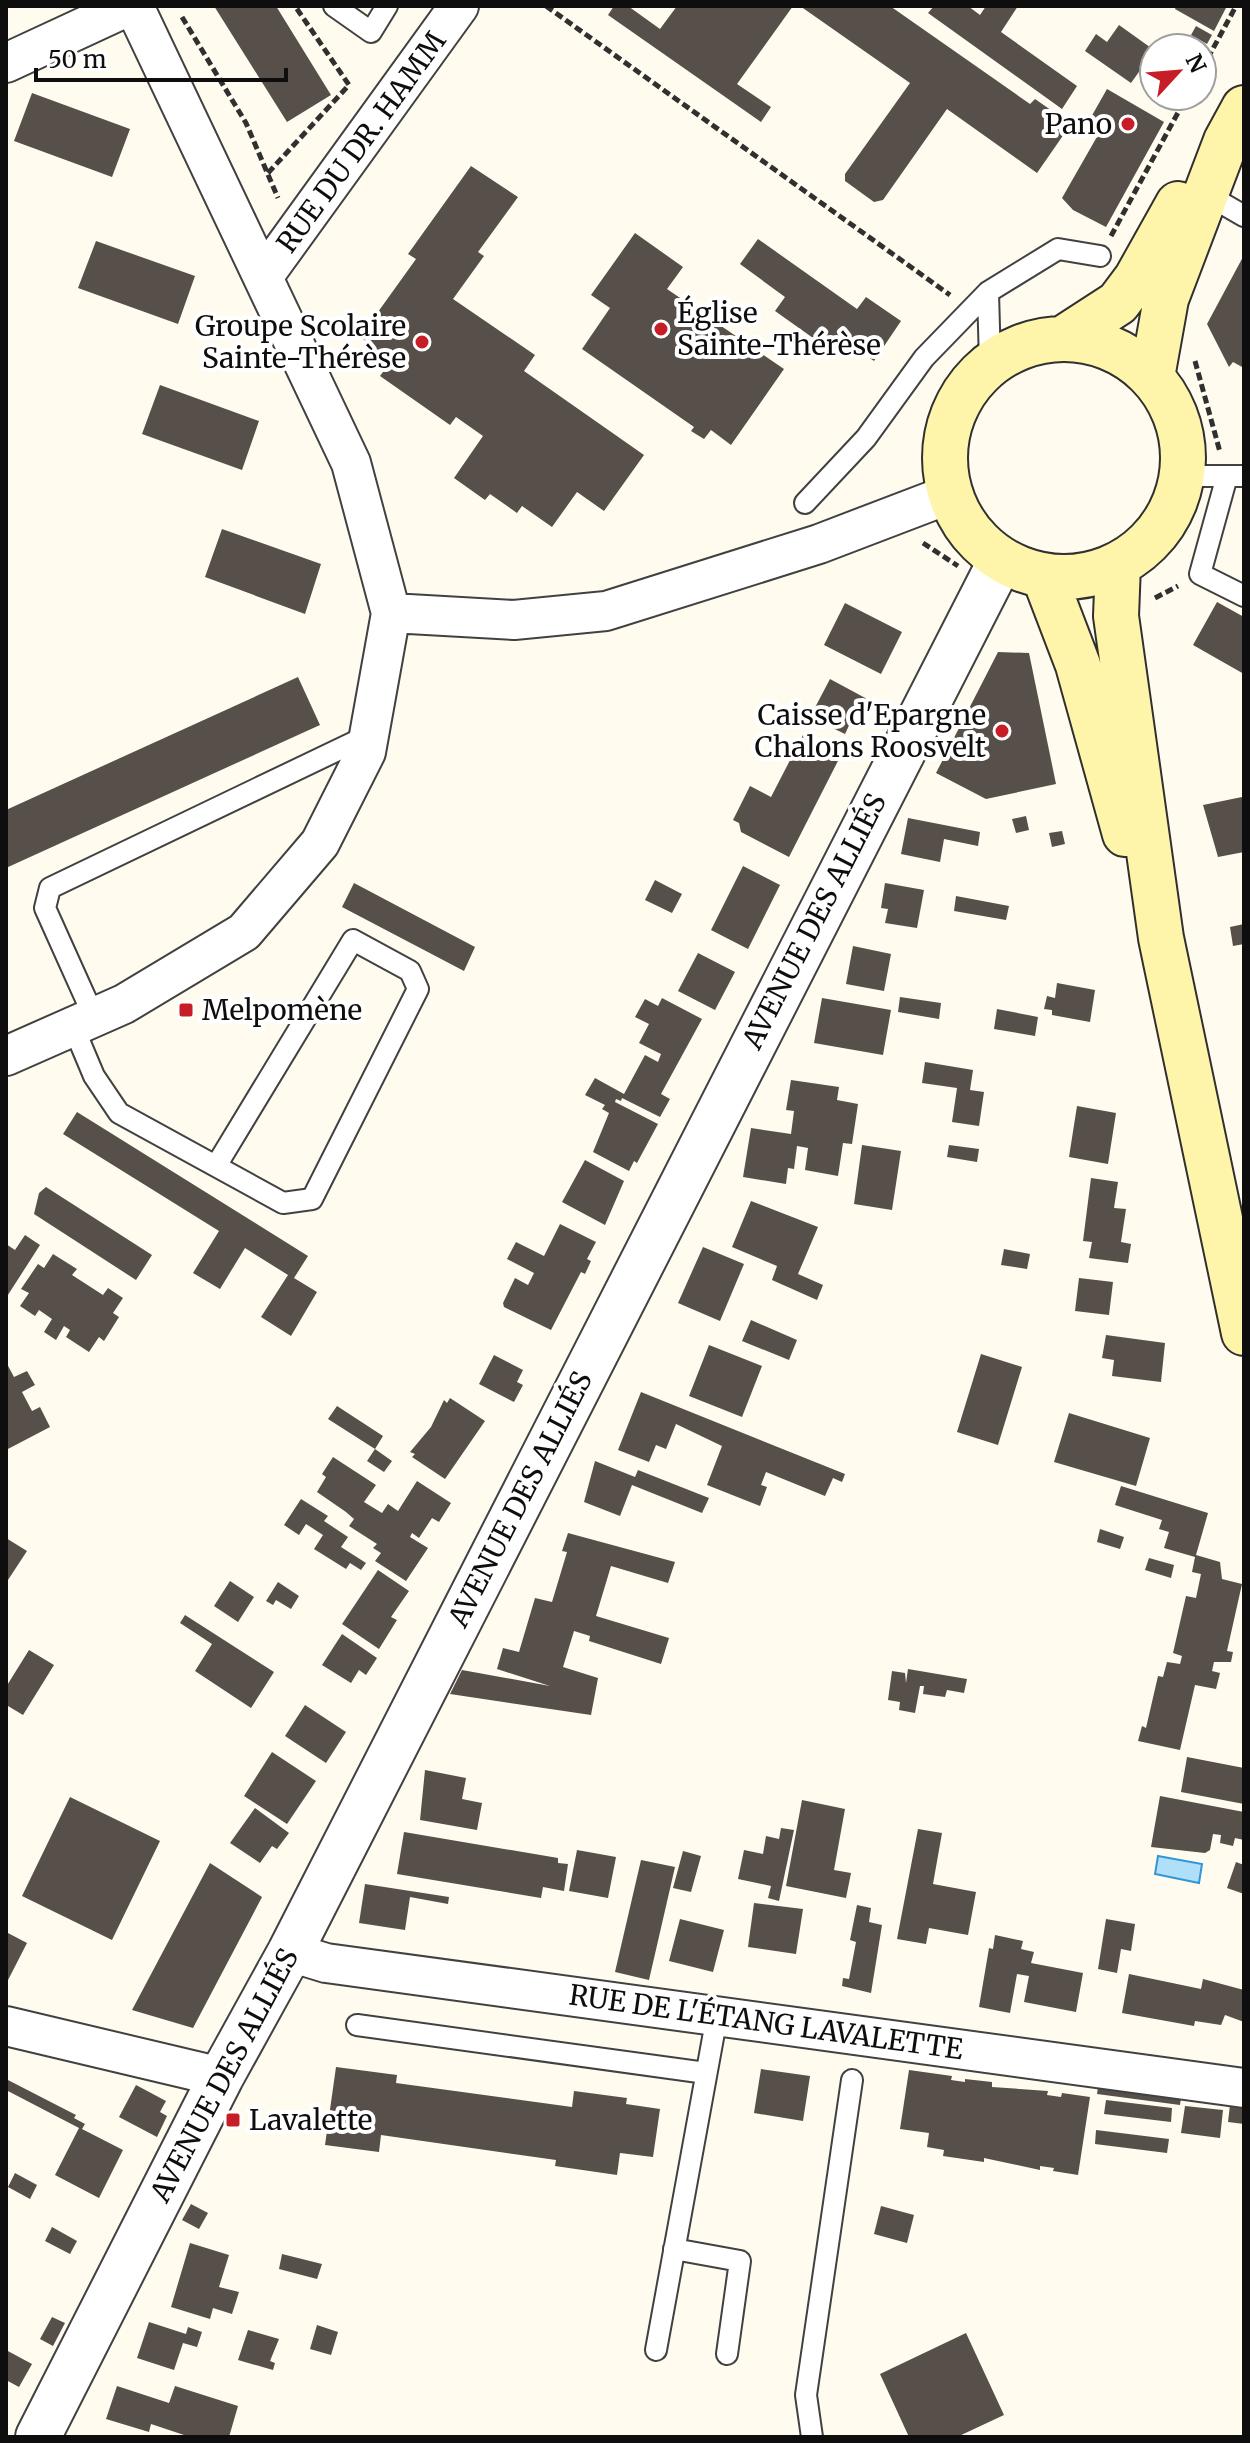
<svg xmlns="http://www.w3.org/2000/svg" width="1250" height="2443" font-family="Merriweather,serif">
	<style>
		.water { fill: #b0dffa; stroke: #3296d6; stroke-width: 2 }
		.building { fill: #574f4a }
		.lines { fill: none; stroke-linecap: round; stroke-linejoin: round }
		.service-casing { stroke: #414141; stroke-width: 24 }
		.minor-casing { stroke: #414141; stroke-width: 42 }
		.tertiary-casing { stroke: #414141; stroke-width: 48 }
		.secondary-casing { stroke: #303030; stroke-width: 48 }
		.path { stroke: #303030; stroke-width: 5; stroke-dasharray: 8 4; stroke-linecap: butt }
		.service { stroke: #fff; stroke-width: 20 }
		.minor { stroke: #fff; stroke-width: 38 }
		.tertiary { stroke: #fff; stroke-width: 44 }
		.secondary { stroke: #fff5aa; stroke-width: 44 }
		.poi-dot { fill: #c71d26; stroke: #fff; stroke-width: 3 }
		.labels { text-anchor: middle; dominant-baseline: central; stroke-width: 8; stroke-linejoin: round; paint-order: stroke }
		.poi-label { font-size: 28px; fill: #0e0e0e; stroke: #fff; text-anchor: end }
		.street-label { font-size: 28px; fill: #0e0e0e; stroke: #fff }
	</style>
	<rect width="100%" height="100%" fill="#fffcef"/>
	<path class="water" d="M1158 1856 1202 1864 1199 1883 1155 1874Z"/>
	<path class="building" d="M214 6H276L331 95 287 122Z
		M614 6H628L660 29 677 6H793L737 84 771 107 761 122 608 15Z
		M800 6H890L1030 104 1035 99 1071 124 1037 173 947 109 883 200 874 202 845 181V174L910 83Z
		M934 6H968L980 15 986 6H1018L1001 32 1077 86 1062 109 928 13Z
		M1176 6H1227L1214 31 1175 9Z
		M1119 25 1154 50 1151 77 1141 69 1131 83 1085 51 1096 34 1107 42Z
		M1196 26 1212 35 1207 44 1191 35Z
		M1107 89 1164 122 1106 227 1073 210 1062 198 1098 135 1086 126Z
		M32 93 130 129 112 177 14 141Z
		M471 166 518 197 478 252 484 256 453 299 535 355 524 371 644 455 604 511 577 492 552 527 522 506 517 513 490 494 485 500 454 478 483 436 456 417 450 425 380 376 392 360 360 337 416 259 408 254Z
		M635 233 683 267 667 289 784 369 731 445 711 430 704 439 691 431 694 427 582 349 610 308 591 295Z
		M758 239 857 309 866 297 901 321 874 361 840 336 830 350 775 311 785 297 740 264Z
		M96 241 195 276 178 324 78 288Z
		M1244 255V368L1233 362 1229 367 1207 324Z
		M160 385 259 421 242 470 142 434Z
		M222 529 321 564 305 614 205 577Z
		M1217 602 1244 617V674L1193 645Z
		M845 603 902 632 881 674 824 645Z
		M998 652 1029 653 1056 784 986 799 936 773Z
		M298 677 320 725 6 868V810Z
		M830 679 869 700 859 720 853 717 845 734 810 717Z
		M803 735 841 755 789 857 741 832 739 823 733 820 750 786 771 797Z
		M1242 797 1244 852 1218 857 1203 805Z
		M1026 816 1029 830 1016 833 1012 819Z
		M908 818 980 832 978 846 944 839 940 862 901 854Z
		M1062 831 1065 844 1052 847 1049 833Z
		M743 866 780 885 748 949 711 930Z
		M655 880 682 894 672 913 645 900Z
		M354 883 475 947 464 971 342 907Z
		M885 883 924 890 917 928 885 923 888 909 881 908Z
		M956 896 1009 906 1006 920 954 911Z
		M1244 924V944L1233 946 1230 927Z
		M853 946 891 954 884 991 846 984Z
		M698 953 735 972 715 1010 678 991Z
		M1057 983 1095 990 1090 1022 1052 1015V1010L1044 1009 1047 996 1055 998Z
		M900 997 941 1003 939 1019 898 1012Z
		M662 998 702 1019 661 1094 670 1099 660 1117 622 1098 621 1101 616 1099 615 1102 658 1124 637 1163 634 1161 629 1171 593 1152 609 1113 602 1109 605 1105 585 1095 595 1078 624 1094 645 1055 658 1062 661 1054 639 1043 649 1024 635 1017 645 999 658 1006Z
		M822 998 891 1010 883 1055 814 1043Z
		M997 1009 1038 1017 1035 1036 994 1029Z
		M925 1062 973 1070 970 1090 984 1092 979 1126 952 1122 957 1088 922 1083Z
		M791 1080 839 1087 837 1100 858 1104 852 1144 843 1143 838 1176 805 1170 808 1148 797 1146 794 1169 788 1168 786 1184 743 1177 751 1128 791 1134 794 1111 786 1110Z
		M1077 1106 1116 1113 1108 1164 1069 1157Z
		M77 1112 308 1256 294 1278 317 1292 291 1336 261 1317 288 1275 245 1248 220 1289 193 1273 219 1231 63 1134Z
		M862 1145 901 1151 892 1210 854 1204Z
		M949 1145 979 1149 977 1162 947 1157Z
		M585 1160 624 1181 605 1225 562 1202Z
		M1091 1178 1118 1182 1114 1208 1126 1209 1121 1242 1131 1244 1128 1263 1089 1258 1092 1242 1083 1241Z
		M46 1187 152 1255 136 1280 34 1214 39 1193Z
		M751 1201 818 1227 798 1274 823 1285 817 1300 772 1280 777 1266 732 1247Z
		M560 1224 596 1242 587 1259 591 1261 585 1274 581 1272 551 1330 504 1307 503 1303 515 1278 528 1285 534 1273 507 1259 516 1242 544 1256Z
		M25 1235 40 1245 6 1298V1244L15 1250Z
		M703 1247 744 1264 720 1321 678 1303Z
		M1004 1249 1030 1254 1027 1269 1001 1265Z
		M53 1254 77 1269 72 1275 103 1295 108 1288 123 1298 113 1313 119 1317 104 1341 99 1337 89 1352 66 1337 70 1330 64 1326 56 1340 44 1332 52 1319 39 1310 35 1316 20 1306 29 1293 21 1289 38 1264 44 1268Z
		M1079 1278 1113 1282 1109 1315 1075 1311Z
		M751 1320 797 1340 789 1360 742 1341Z
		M1106 1335 1165 1343 1161 1382 1112 1376 1114 1360 1102 1358Z
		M709 1345 762 1366 742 1417 689 1396Z
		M981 1354 1022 1367 998 1445 957 1432Z
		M494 1355 523 1370 517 1382 523 1385 514 1402 479 1384Z
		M6 1362 14 1377 27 1371 35 1385 22 1392 32 1411 40 1407 50 1427 6 1450Z
		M641 1392 845 1474 842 1482 833 1478 825 1496 766 1472 761 1485 767 1487 760 1506 707 1485 722 1446 676 1424 666 1449 656 1445 649 1462 618 1450Z
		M450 1398 485 1421 445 1479 412 1457 415 1454 410 1452 431 1427 444 1400 447 1403Z
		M337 1406 383 1436 375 1449 328 1419Z
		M1069 1413 1150 1438 1136 1486 1054 1462Z
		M375 1449 392 1461 384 1472 367 1461Z
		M333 1457 376 1485 364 1502 382 1513 388 1504 398 1511 417 1481 451 1503 439 1522 432 1518 419 1538 412 1533 410 1537 428 1548 406 1581 375 1561 381 1553 373 1548 377 1544 349 1526 354 1519 346 1512 317 1492 326 1477 322 1474Z
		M595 1461 635 1477 638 1470 709 1498 702 1513 632 1485 620 1516 584 1502Z
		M1121 1486 1208 1513 1196 1555 1220 1562 1222 1579 1242 1584 1227 1651 1233 1652 1231 1662H1214L1212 1671 1220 1673 1216 1689 1195 1685 1180 1750 1138 1741 1142 1726 1146 1728 1158 1676 1163 1677 1167 1662 1180 1664 1182 1656 1173 1653 1186 1596 1196 1598 1201 1574 1192 1572 1195 1557 1164 1548 1169 1532 1159 1529 1162 1520 1115 1505Z
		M301 1499 328 1516 324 1521 348 1537 341 1547 366 1563 361 1570 350 1563 346 1569 314 1549 323 1535 306 1524 299 1535 284 1525Z
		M1100 1529 1124 1537 1120 1549 1097 1542Z
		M568 1533 675 1562 668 1583 611 1566 596 1616 669 1638 661 1664 589 1641 590 1636 574 1631 563 1667 598 1678 591 1715 450 1694 462 1670 550 1686 497 1669 503 1648 519 1652 535 1598 552 1602 567 1552 562 1551Z
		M6 1538 27 1551 6 1583Z
		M1149 1558 1174 1565 1171 1578 1145 1570Z
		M378 1570 409 1591 391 1617 397 1620 379 1649 342 1624Z
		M230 1581 254 1597 238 1622 214 1606Z
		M278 1582 299 1596 291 1609 276 1600 273 1605 266 1601Z
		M185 1615 274 1672 251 1708 195 1671 212 1644 180 1623Z
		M342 1634 377 1658 366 1675 359 1670 351 1683 322 1665Z
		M29 1650 54 1665 23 1715 8 1706 6 1710V1687Z
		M908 1669 967 1679 964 1693 947 1690 945 1697 923 1694 924 1686H920L915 1713 899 1710 900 1702 888 1700 892 1671 905 1673 906 1683Z
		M305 1705 346 1732 326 1763 285 1736Z
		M272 1752 316 1781 287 1824 244 1796Z
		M1187 1757 1244 1768V1804L1181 1792Z
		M425 1770 466 1778 462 1799 482 1803 477 1830 420 1820Z
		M1160 1796 1244 1812V1840L1235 1838 1233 1846 1220 1843 1221 1835 1213 1834 1210 1850 1205 1853 1151 1847Z
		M70 1797 160 1841 112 1940 22 1896Z
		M802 1800 845 1809 834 1870 851 1873 846 1898 786 1886Z
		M255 1808 289 1833 277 1849 272 1846 260 1863 230 1843Z
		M781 1828 794 1830 779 1901 768 1898 771 1886 738 1879 744 1850 763 1854 766 1836 779 1839Z
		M918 1829 942 1833 933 1884 976 1892 968 1935 929 1928 926 1944 897 1939Z
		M404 1832 558 1858V1863L568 1864 564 1891 543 1887 541 1898 397 1874Z
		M577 1850 616 1857 608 1898 569 1891Z
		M683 1851 701 1856 691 1892 673 1888Z
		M641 1860 675 1867 649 1980 615 1972Z
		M1236 1862 1244 1865V1894L1227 1888Z
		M210 1863 262 1897 193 2028 132 2010Z
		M365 1884 449 1897 448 1904 410 1897 405 1930 359 1923Z
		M754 1903 803 1909 796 1954 748 1947Z
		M857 1905 871 1908 869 1922 882 1925 871 1993 842 1986 843 1978 849 1979 856 1942 850 1940Z
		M680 1919 724 1930 713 1972 669 1961Z
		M1106 1919 1135 1924 1131 1951 1121 1949 1117 1973 1098 1969Z
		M6 1932 27 1943 6 1984Z
		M995 1935 1023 1941 1021 1949 1034 1952 1031 1963 1083 1973 1076 2012 1024 2002 1029 1976 1017 1974 1010 2013 979 2007 989 1948 993 1949Z
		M1129 1974 1201 1989 1203 1979 1244 1990V2022L1225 2015 1221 2025 1195 2021 1194 2026 1122 2013Z
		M336 2067 397 2075 396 2083 572 2107 574 2091 627 2098 626 2104 660 2109 653 2157 620 2153 617 2175 555 2166 556 2160 381 2135 379 2152 325 2145Z
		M761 2069 810 2076 803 2121 754 2113Z
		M909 2070 952 2076 951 2080 965 2082V2079L992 2082V2087L1048 2091 1047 2095 1061 2097 1062 2093 1090 2097 1078 2175 1053 2171 1054 2168 1040 2166V2170L984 2158V2162L943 2156 944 2150 927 2147 929 2133 900 2129Z
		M6 2079 76 2115 74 2118 85 2124 82 2129 123 2150 99 2198 55 2175 79 2128 6 2090Z
		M1099 2080 1182 2091 1180 2105 1097 2094Z
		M136 2085 166 2101 160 2112 167 2116 157 2137 119 2117Z
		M1244 2099V2124L1228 2122 1230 2105Z
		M1106 2100 1172 2108 1171 2122 1104 2114Z
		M1185 2106 1223 2110 1220 2138 1181 2133Z
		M1096 2130 1169 2139 1167 2153 1095 2144Z
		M15 2173 37 2185 30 2199 8 2187Z
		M191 2204 208 2213 199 2229 182 2220Z
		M881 2206 914 2215 907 2243 874 2234Z
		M52 2227 77 2241 70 2254 45 2241Z
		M190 2243 229 2255 219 2287 239 2292 232 2314 213 2308 210 2319 171 2307Z
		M282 2254 322 2264 317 2279 279 2269Z
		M52 2317 65 2323 53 2346 40 2339Z
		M149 2322 186 2334 188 2327 202 2332 197 2347 183 2343 174 2370 137 2358Z
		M317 2325 338 2332 331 2355 310 2349Z
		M248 2330 279 2339 270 2361 275 2363 273 2370 238 2360Z
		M966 2333 1004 2415 957 2437H909L880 2374Z
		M6 2350 32 2364 19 2387 6 2380Z
		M117 2386 169 2403 175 2386 238 2406 229 2437H190L151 2424 149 2432 106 2419Z"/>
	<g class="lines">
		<g class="service-casing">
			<path id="service" d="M334 6 371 32 387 6
				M1206 194 1244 216
				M988 292 990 363
				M1183 476H1244
				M1227 476 1200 574 1244 596
				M805 503 866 438 924 358 988 292 1058 249 1100 256
				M94 1017 45 908 50 888 369 735
				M73 1026 94 1076 119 1113 283 1203 312 1199 418 989 410 971 353 940 216 1166
				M357 2025 706 2073
				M674 2249 740 2261 727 2354
				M656 2350 717 2016
				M812 2437 806 2395 852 2080"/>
		</g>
		<g class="minor-casing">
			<path id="minor" d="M6 63 129 6
				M263 277 459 6
				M391 613 514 620 606 611 819 544 950 494
				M6 1056 124 1004 244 932 320 843 366 752 391 613 351 463 134 6
				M290 1952 326 1963 1244 2088
				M6 2026 221 2077"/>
		</g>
		<g class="tertiary-casing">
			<path id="tertiary" d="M38 2437 221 2077 290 1952 1001 560"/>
		</g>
		<g class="secondary-casing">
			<path id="secondary" d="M1064 338 1118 303 1136 279 1178 204
				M945 458a119 119 0 1 1 238 0a119 119 0 1 1-238 0Z
				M1152 377 1166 299 1226 141 1244 108
				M1118 565 1116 616 1161 938 1244 1333
				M1044 576 1078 665 1125 834"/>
		</g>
		<path class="path" d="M546 6 950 295
			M182 17 246 123 278 198
			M1202 69 1236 6
			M268 173 349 85 295 6
			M1111 236 1187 96
			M1195 361 1220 452
			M923 543 958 566
			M1155 598 1178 586"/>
		<use href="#service" class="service"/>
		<use href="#minor" class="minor"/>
		<use href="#tertiary" class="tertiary"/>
		<use href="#secondary" class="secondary"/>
	</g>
	<g class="poi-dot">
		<circle cx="1128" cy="124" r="8"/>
		<circle cx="661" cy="329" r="8"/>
		<circle cx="422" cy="342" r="8"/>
		<circle cx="1002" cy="731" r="8"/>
		<rect x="178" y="1002" width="16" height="16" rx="4"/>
		<rect x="225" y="2112" width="16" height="16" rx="4"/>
	</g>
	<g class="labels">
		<g class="poi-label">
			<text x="1112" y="124">Pano</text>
			<text x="677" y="313" text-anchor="start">Église<tspan x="677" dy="32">Sainte-Thérèse</tspan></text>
			<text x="406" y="326">Groupe Scolaire<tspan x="406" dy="32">Sainte-Thérèse</tspan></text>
			<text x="986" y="715">Caisse d'Epargne<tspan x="986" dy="32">Chalons Roosvelt</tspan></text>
			<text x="202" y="1010" text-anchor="start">Melpomène</text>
			<text x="249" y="2120" text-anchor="start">Lavalette</text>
		</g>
		<g class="street-label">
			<text transform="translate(361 142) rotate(-54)">RUE DU DR. HAMM</text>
			<text transform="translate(814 921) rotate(-63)">AVENUE DES ALLIÉS</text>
			<text transform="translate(520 1499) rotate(-63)">AVENUE DES ALLIÉS</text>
			<text transform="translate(766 2022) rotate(8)">RUE DE L'ÉTANG LAVALETTE</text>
			<text transform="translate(224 2075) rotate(-62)">AVENUE DES ALLIÉS</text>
		</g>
	</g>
	<rect width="1250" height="2443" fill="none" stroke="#0e0e0e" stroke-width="16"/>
	<g transform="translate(1178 72) rotate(64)"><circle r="38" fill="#ffffff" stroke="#9f9f9f" stroke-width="2"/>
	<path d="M0-6L14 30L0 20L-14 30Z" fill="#c71d26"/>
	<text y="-12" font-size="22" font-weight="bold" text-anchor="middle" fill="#0e0e0e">N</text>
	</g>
	<path d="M36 68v12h250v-12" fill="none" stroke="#0e0e0e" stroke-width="4"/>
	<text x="48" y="68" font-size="24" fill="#0e0e0e" stroke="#ffffff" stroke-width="6" paint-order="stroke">50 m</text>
</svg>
